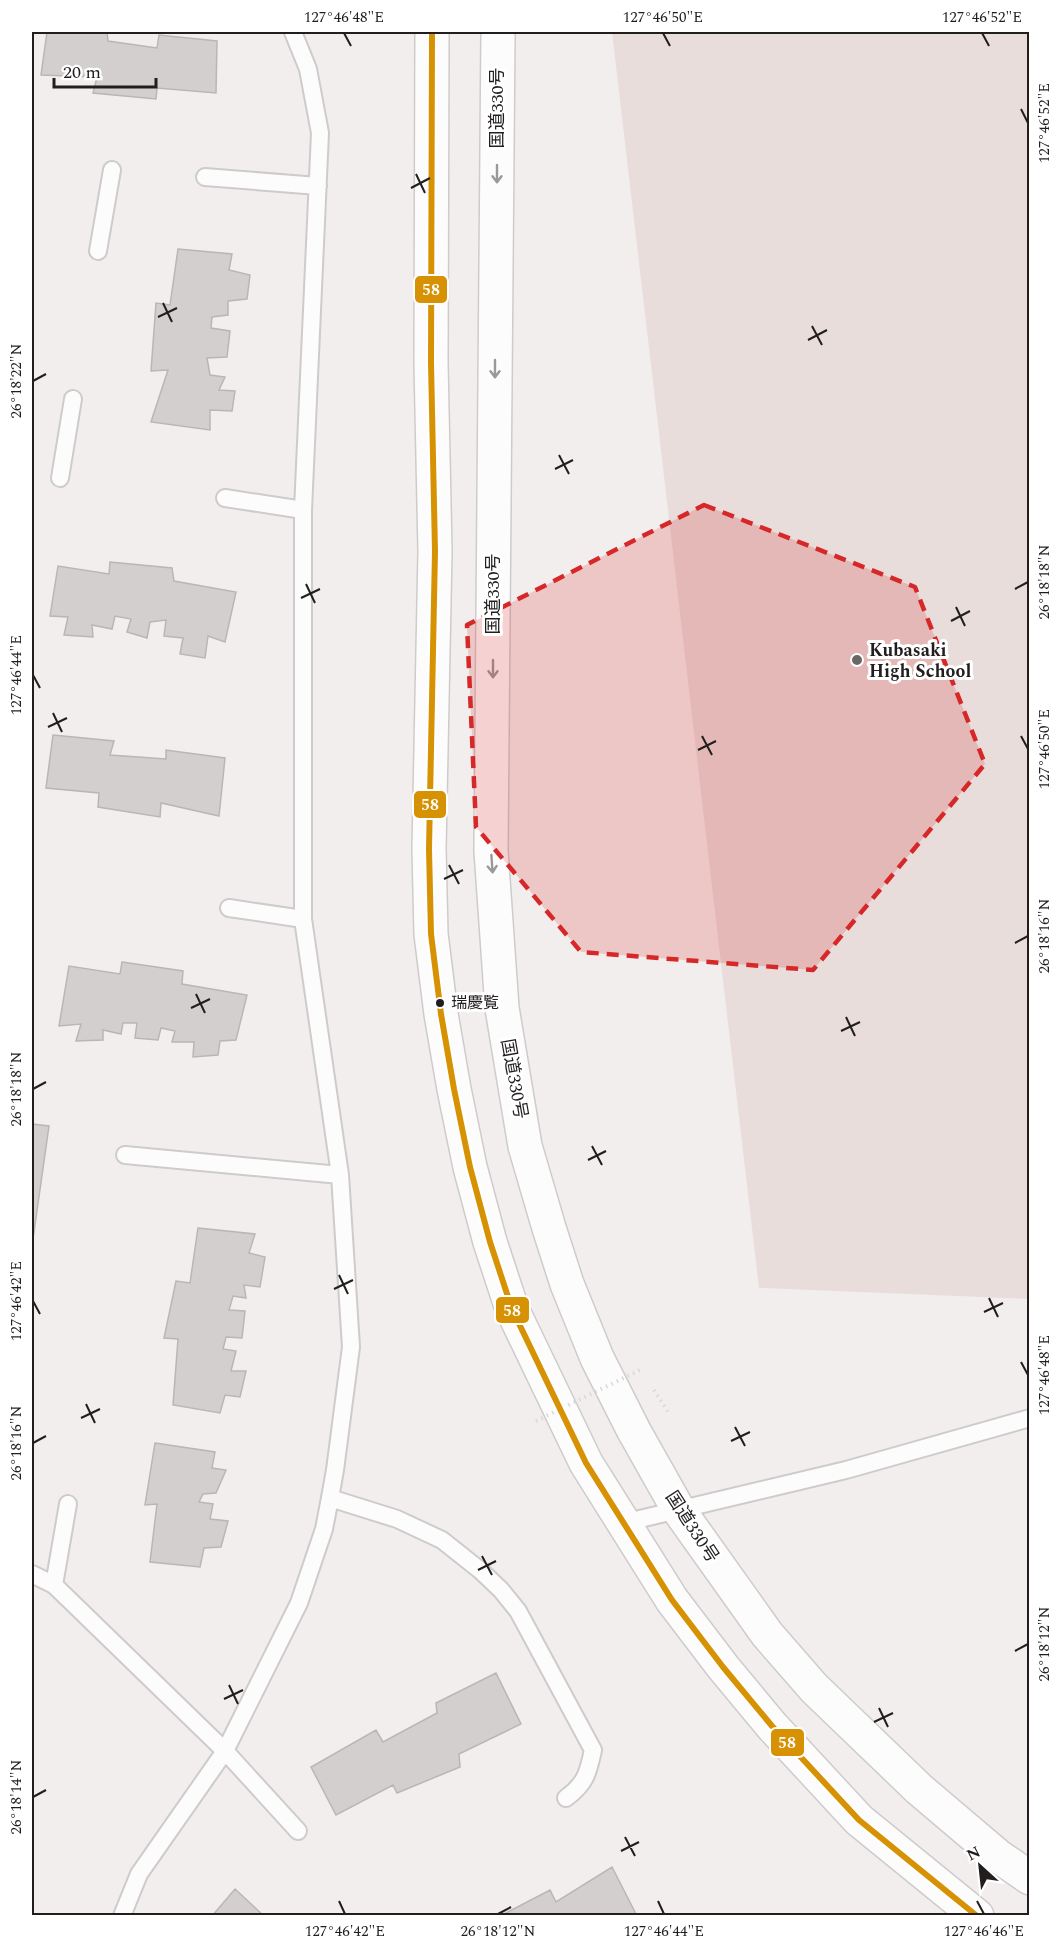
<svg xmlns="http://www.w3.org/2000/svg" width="1061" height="1947" font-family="Spectral,'Noto Sans JP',serif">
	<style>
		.built { fill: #e9dddc }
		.building { fill: #d3cfcf; stroke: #bab6b6; stroke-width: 1.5 }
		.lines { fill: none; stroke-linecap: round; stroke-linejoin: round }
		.service-casing { stroke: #cfcbcb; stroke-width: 20 }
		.trunk-casing { stroke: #cfcbcb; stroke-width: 36 }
		.path { stroke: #dad8d8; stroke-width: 4; stroke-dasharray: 1.5 4.5; stroke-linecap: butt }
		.service { stroke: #fdfcfc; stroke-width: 16 }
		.trunk { stroke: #fdfcfc; stroke-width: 33 }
		.path-bridge { stroke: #dad8d8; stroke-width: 4; stroke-dasharray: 1.5 4.5; stroke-linecap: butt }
		.bus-1-casing { stroke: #fff; stroke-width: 10 }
		.bus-1 { stroke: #d79204; stroke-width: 6 }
		.oneway { stroke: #9a9898 }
		.marked { fill: #d62828; fill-opacity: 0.2; stroke: #d62828; stroke-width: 4.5; stroke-dasharray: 12 8; stroke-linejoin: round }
		.ticks { fill: none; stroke: #211e1d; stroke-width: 2 }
		.poi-dot { fill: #6a6766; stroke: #fff; stroke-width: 2 }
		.bus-dot { fill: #211e1d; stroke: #fff; stroke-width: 2 }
		.labels { text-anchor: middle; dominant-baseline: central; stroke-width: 6; stroke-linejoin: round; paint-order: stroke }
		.bus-label { font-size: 16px; fill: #211e1d; stroke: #fff; text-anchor: start }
		.street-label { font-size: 18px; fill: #211e1d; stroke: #fff }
		.poi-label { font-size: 18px; font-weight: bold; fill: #211e1d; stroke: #fff; text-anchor: start }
		.line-badge { stroke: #fff; stroke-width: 2 }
		.badge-label { font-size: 16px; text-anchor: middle; font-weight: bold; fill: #fff }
		.neatline { fill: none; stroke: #211e1d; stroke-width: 2 }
		.ticks-label { font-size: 15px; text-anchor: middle; fill: #211e1d }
	</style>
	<rect width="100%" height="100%" fill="#f3eeee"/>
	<path class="built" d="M612 32H1029V1299L759 1288Z"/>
	<path class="building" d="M47 32H107L108 41 157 48 159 35 217 41 216 93 157 88 156 99 93 93 97 77 41 75Z
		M178 249 232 254 229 270 250 275 247 299 228 301V315L212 317 211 328 230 331 227 357 207 358 210 375 225 377 219 390 235 391 232 411 210 410V430L151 422 168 370 151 371 156 303 170 305Z
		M110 562 172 568 174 581 236 592 225 642 208 636 205 658 180 654 183 638 164 636 166 620 150 622 147 638 127 632 131 619 115 616 112 629 92 625 93 637 64 635 68 617 50 616 58 566 109 574Z
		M53 735 114 741 110 755 166 759V750L225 758 219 816 161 803 160 817 98 807 99 793 46 788Z
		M122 962 183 971 182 984 247 995 236 1040 220 1041 218 1055 193 1057 194 1042H172L175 1031 161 1028 158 1040 135 1038 137 1023H123L121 1034 103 1030V1040L76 1041 81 1024 59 1026 69 966 120 974Z
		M32 1124 49 1126 32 1246Z
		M198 1228 255 1234 249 1253 265 1257 260 1287 244 1285 246 1298 233 1296 229 1310 245 1311 242 1338 226 1337 223 1349 236 1351 231 1371H246L240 1397 225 1395 220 1413 173 1405 178 1339 164 1338 176 1281 190 1283Z
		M155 1443 215 1452 212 1468 226 1470 216 1493 203 1494 199 1502 213 1504 210 1519 228 1521 221 1547 204 1548 200 1567 150 1562 157 1504 145 1505Z
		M496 1673 521 1724 459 1754 460 1767 397 1793 393 1785 336 1815 311 1767 376 1730 383 1742 437 1713 436 1703Z
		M612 1867 637 1916H500L550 1890 556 1902Z
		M235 1889 264 1916H212Z"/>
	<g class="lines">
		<g class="service-casing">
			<path id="service" d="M205 177 318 186
				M98 251 112 170
				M60 478 73 399
				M225 498 303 510
				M229 908 303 919
				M125 1155 340 1175
				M330 1498 397 1519 442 1540 481 1571 501 1590 518 1611 593 1750C588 1774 585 1784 566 1798
				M623 1523 846 1470 1030 1418
				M32 1574 54 1585 225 1751 298 1831
				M54 1585 68 1504
				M122 1916 139 1874 225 1751 299 1603 324 1529 330 1498 335 1470 351 1347 340 1175 303 919V510L320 133 308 69 293 32"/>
		</g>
		<g class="trunk-casing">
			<path id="trunk" d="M432 32 431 363 435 551 429 849 431 934 441 1014 454 1089 470 1167 490 1242 512 1309 586 1463 672 1600 723 1667 772 1726 859 1820 977 1916
				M498 32 491 851 502 1008 525 1146 549 1228 567 1284 597 1358 634 1431 678 1509 767 1634 814 1688 919 1789 998 1856 1030 1878"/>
		</g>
		<path class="path" d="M654 1390 668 1412"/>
		<use href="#service" class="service"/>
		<use href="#trunk" class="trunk"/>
		<path class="path-bridge" d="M536 1421 642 1369"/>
		<g class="bus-1-casing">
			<path id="bus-1" d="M432 32 431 363 435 551 429 849 431 934 441 1014 454 1089 470 1167 490 1242 512 1309 586 1463 672 1600 723 1667 772 1726 859 1820 977 1916"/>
		</g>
		<use href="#bus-1" class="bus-1"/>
	</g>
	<defs><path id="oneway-shaft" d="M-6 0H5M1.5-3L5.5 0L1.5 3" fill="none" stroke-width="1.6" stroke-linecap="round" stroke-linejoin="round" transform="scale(1.5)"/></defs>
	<g class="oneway">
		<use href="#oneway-shaft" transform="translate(497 174) rotate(90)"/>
		<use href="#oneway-shaft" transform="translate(495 369) rotate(90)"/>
		<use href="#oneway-shaft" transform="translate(493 669) rotate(90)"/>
		<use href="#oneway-shaft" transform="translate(492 864) rotate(86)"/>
	</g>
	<path class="marked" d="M704 505 915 587 985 764 813 970 581 952 476 827 467 625Z"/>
	<path class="ticks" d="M344 33 351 46M663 33 670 46M982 33 989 46M1021 109 1028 123M416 174 425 193M411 188 430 178M163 303 172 322M158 317 177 308M812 326 822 345M808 340 827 330M33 381 46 374M559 455 569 474M555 469 573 460M306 584 315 603M1015 589 1028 582M301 598 320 589M956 607 965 626M951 621 970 611M33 675 40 688M53 713 62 732M48 727 67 718M702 736 712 755M1021 736 1028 749M698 750 716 741M449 865 459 884M444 879 463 870M1015 943 1028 936M196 994 205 1013M191 1008 210 999M846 1017 855 1036M841 1031 860 1022M33 1089 46 1082M592 1146 602 1165M588 1160 606 1151M339 1275 348 1294M334 1289 353 1280M989 1298 998 1317M33 1301 40 1314M984 1312 1003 1303M1021 1362 1028 1375M86 1404 95 1423M81 1418 100 1409M735 1427 745 1446M731 1441 750 1432M33 1443 46 1436M482 1556 492 1575M478 1570 496 1561M1015 1651 1028 1644M229 1685 238 1704M224 1699 243 1690M879 1708 888 1727M874 1722 893 1713M33 1797 46 1790M625 1837 635 1856M621 1851 639 1842M339 1901 345 1914M658 1901 664 1914M977 1901 984 1914M498 1914 511 1907"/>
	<circle class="poi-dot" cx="857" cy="660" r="6"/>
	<circle class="bus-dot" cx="440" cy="1003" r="5"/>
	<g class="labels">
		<g class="bus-label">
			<text x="451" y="1003">瑞慶覧</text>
		</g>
		<g class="street-label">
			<text transform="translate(497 108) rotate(-90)">国道330号</text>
			<text transform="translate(493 594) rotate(-90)">国道330号</text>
			<text transform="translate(514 1079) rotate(80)">国道330号</text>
			<text transform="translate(692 1527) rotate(57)">国道330号</text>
		</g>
		<g class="poi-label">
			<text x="869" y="650">Kubasaki<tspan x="869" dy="21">High School</tspan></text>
		</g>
	</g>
	<g class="line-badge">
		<rect x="414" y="275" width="34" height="29" rx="6" fill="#d79204"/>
		<rect x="413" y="790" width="34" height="29" rx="6" fill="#d79204"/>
		<rect x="495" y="1296" width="35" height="28" rx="6" fill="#d79204"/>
		<rect x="770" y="1728" width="35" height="29" rx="6" fill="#d79204"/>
	</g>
	<g class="badge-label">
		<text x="431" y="295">58</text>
		<text x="430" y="810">58</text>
		<text x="512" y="1316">58</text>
		<text x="787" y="1748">58</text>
	</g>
	<rect width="1061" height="1947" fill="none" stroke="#ffffff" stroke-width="66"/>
	<g transform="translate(980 1866) rotate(333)" stroke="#ffffff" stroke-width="4.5" paint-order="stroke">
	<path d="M0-4.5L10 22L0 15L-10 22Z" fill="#211e1d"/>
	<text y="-9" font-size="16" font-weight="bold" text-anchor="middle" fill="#211e1d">N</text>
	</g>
	<path d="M54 78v9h102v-9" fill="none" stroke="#211e1d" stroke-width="3"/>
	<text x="63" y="78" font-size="18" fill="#211e1d" stroke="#ffffff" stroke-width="4.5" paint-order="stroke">20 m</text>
	<rect x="33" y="33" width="995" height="1881" class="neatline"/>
	<g class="ticks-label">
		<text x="344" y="22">127°46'48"E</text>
		<text x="663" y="22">127°46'50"E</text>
		<text x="982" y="22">127°46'52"E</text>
		<text transform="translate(1044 123) rotate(-90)" y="5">127°46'52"E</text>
		<text transform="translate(16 381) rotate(-90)" y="5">26°18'22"N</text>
		<text transform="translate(1044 582) rotate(-90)" y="5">26°18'18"N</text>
		<text transform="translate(16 675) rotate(-90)" y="5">127°46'44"E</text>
		<text transform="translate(1044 749) rotate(-90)" y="5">127°46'50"E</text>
		<text transform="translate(1044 936) rotate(-90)" y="5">26°18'16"N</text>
		<text transform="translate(16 1089) rotate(-90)" y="5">26°18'18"N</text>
		<text transform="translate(16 1301) rotate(-90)" y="5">127°46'42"E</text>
		<text transform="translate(1044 1375) rotate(-90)" y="5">127°46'48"E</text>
		<text transform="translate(16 1443) rotate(-90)" y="5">26°18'16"N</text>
		<text transform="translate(1044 1644) rotate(-90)" y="5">26°18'12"N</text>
		<text transform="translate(16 1797) rotate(-90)" y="5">26°18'14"N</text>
		<text x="345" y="1936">127°46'42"E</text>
		<text x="498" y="1936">26°18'12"N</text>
		<text x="664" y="1936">127°46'44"E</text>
		<text x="984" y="1936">127°46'46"E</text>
	</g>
</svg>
